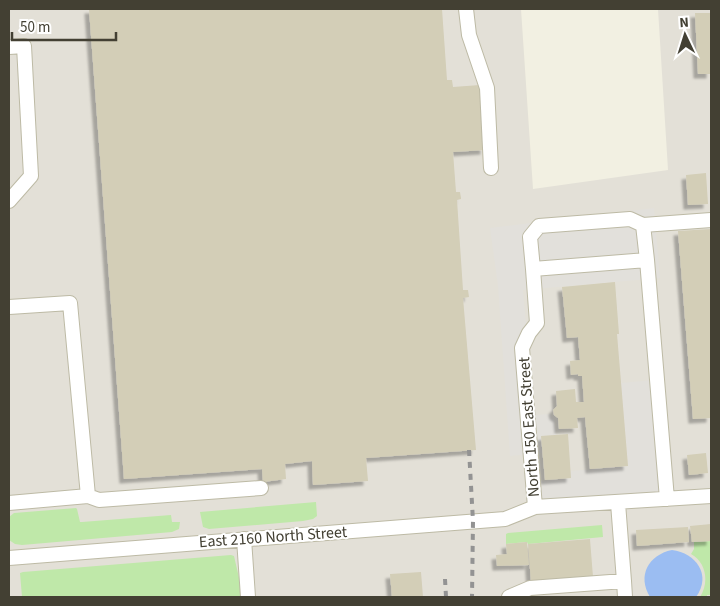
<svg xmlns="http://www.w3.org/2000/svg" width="720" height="606" font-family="'Source Sans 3',sans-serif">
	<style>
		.industrial { fill: #e3e0d7 }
		.green { fill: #bfe8a9 }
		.parking { fill: #e2e0db }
		.water { fill: #9bbdf2 }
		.building { fill: #d3ceb7; filter: url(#shadow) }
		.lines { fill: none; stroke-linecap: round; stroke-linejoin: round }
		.minor-casing { stroke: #bdbaa5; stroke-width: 16 }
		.minor { stroke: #fff; stroke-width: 14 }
		.rail { stroke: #939393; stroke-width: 4; stroke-dasharray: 6 6; stroke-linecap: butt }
		.labels { text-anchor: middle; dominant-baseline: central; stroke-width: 4; stroke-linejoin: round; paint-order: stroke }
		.street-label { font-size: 16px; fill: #434033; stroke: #fff }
	</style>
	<defs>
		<filter id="shadow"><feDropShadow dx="-4.5" dy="4.5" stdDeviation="1" flood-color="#0004"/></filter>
	</defs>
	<rect width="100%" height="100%" fill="#f2f0e2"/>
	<path class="industrial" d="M9 9H521L533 189 668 170 658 9H711V597H9Z"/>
	<path class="green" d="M316 502 317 516 313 519 303 521 209 529 203 527 200 512Z
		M76 508 77 509 80 522H82L171 515 172 522H180L179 529 172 532 22 545 15 544 9 540V517L14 513Z
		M602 525 603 537 528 544 527 542 506 544V534L508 533Z
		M711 541V595H707V597H700C709 583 707 563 691 554L694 549V542Z
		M231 555 234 556 240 582 241 597H22L20 573 23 572Z"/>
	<path class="parking" d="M654 208 660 278 523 290 534 415 550 414 554 418 556 435 541 436 542 453 510 456 498 286 490 228Z
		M653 380 663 505 535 514 534 482 571 478V471L628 466 621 383Z"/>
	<path class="water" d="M672 550C696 553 712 575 696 597H650C637 576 648 555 672 550Z"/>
	<path class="building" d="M89 9H442L447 80H452L453 87 480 85 485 150 453 152 456 192H460L461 198V199L457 200 463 290H468L469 297 463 298 476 450 366 458 368 481 313 485 312 461 285 464 286 479 263 482 262 469 124 479Z
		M695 13H711V74H698Z
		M706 173 708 204 688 205 686 175Z
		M711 229V418L693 419 678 231Z
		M615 282 619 334H617L628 466 590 469 585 417 577 418 578 428 559 429 558 418 554 415 553 410 557 406 556 391 575 389 576 402H584L582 376H578V374L571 375 570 361 580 360 578 337 567 338 562 287Z
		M568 434 571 478 545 480 541 436Z
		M706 453 708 473 689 475 687 455Z
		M711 524V541L692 542 690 526Z
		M688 527 689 542 637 546 636 530Z
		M590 539 593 577 531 582 528 544Z
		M527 542 529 565 497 566 496 555 507 554 506 544Z
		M421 572 423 597H392L390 574Z"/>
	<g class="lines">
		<g class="minor-casing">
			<path id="minor" d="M466 9 469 35 487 88 491 168
				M9 47 24 46 31 176 9 201
				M643 225 711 220
				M533 269 530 237 539 226 630 219 643 225 647 260
				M9 307 70 303 88 496
				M9 503 88 496 99 500 261 488
				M618 503 624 581
				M535 507 522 348 529 333 537 323 533 269 647 260 667 499
				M244 539 248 597
				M9 558 505 519 535 507 711 496
				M509 597 530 588 624 581 625 597"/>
		</g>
		<use href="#minor" class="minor"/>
		<path class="rail" d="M469 450 473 521 472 597
			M445 579 446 597"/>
	</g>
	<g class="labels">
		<g class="street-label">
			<text transform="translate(529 427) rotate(-94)">North 150 East Street</text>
			<text transform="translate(273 537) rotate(-4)">East 2160 North Street</text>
		</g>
	</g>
	<rect width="720" height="606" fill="none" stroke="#434033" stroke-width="20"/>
	<g transform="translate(685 35) rotate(356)" stroke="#ffffff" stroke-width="4" paint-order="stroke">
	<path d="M0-4L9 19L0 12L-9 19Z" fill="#434033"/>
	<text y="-8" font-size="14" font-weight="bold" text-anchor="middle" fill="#434033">N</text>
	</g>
	<path d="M12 32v8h104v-8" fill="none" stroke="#434033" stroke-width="2.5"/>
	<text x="20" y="32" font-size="15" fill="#434033" stroke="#ffffff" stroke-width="4" paint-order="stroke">50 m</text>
</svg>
